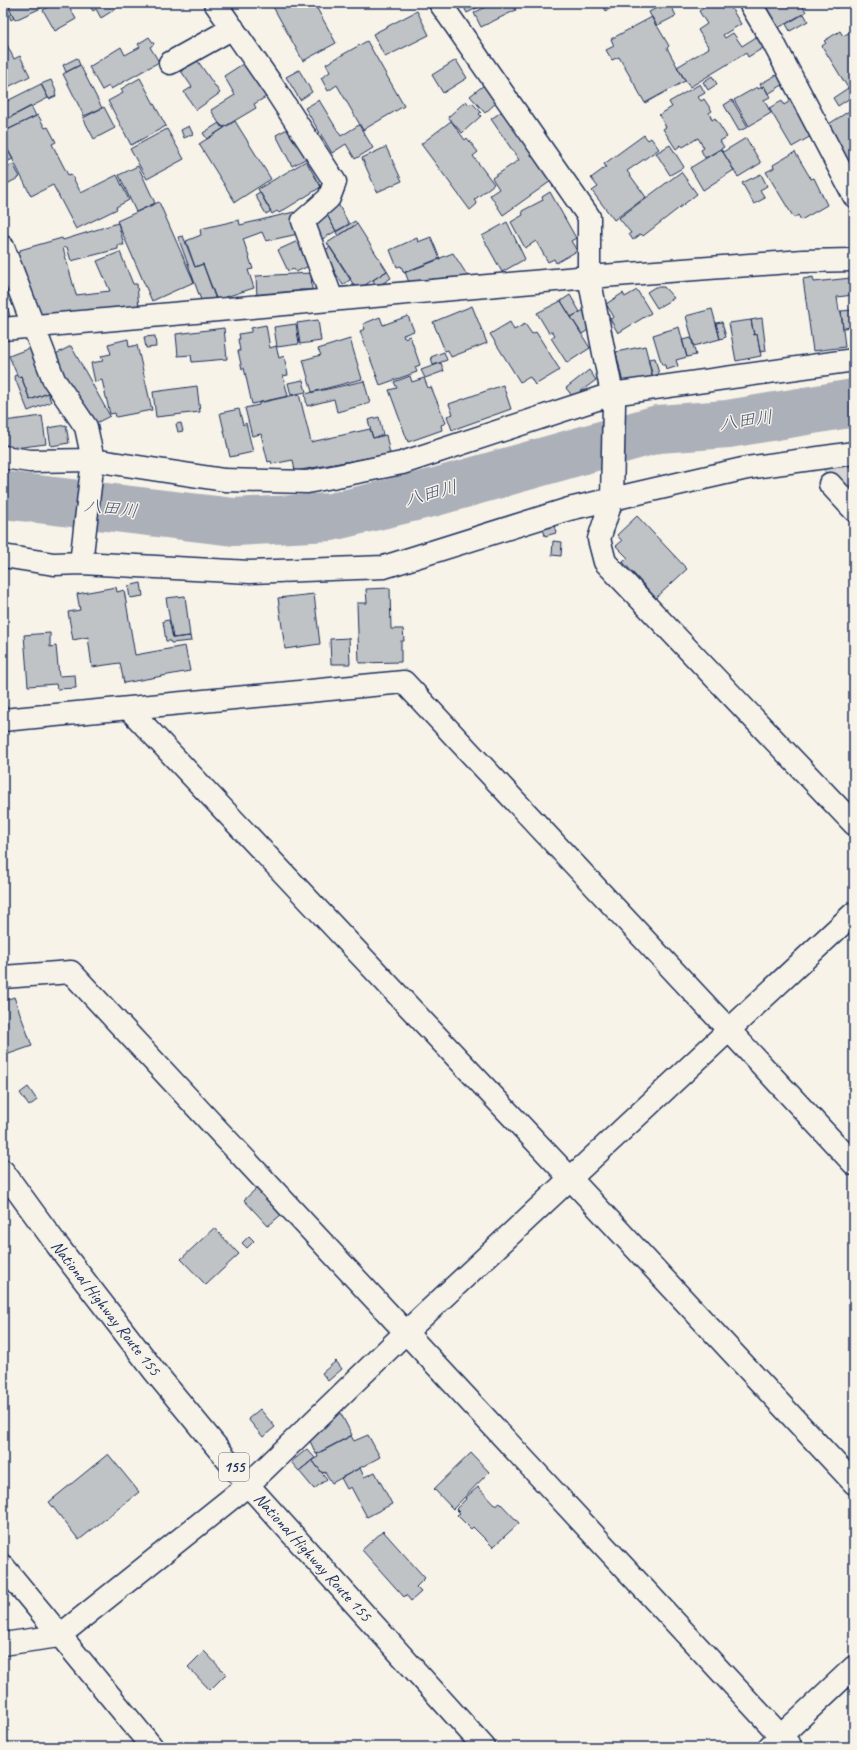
<svg xmlns="http://www.w3.org/2000/svg" width="857" height="1750" font-family="Caveat,'Klee One',sans-serif">
	<style>
		.park { fill: url(#park-tufts); stroke: #798299 }
		.lines { fill: none; stroke-linecap: round; stroke-linejoin: round }
		.river { stroke: #acb0b9; stroke-width: 48 }
		.building { fill: #c0c3c5; stroke: #1b2f5e }
		.minor-casing { stroke: #1b2f5e; stroke-width: 25 }
		.highway-casing { stroke: #1b2f5e; stroke-width: 25 }
		.minor { stroke: #f7f3e8; stroke-width: 22 }
		.highway { stroke: #f7f3e8; stroke-width: 22 }
		.labels { text-anchor: middle; dominant-baseline: central; stroke-width: 3; stroke-linejoin: round; paint-order: stroke }
		.shield { fill: #f7f3e8; stroke: #5d6a87; stroke-width: 1 }
		.shield-label { font-size: 16px; font-weight: bold; fill: #1b2f5e }
		.street-label { font-size: 17px; fill: #1b2f5e; stroke: #f7f3e8 }
		.water-label { font-size: 18px; font-style: italic; fill: #465679; stroke: #f7f3e8 }
	</style>
	<defs>
		<pattern id="park-tufts" width="24" height="20" patternUnits="userSpaceOnUse"><rect width="24" height="20" fill="#d7d6d4"/><path d="M3 7l-1-3M5 7V3M7 7l1-3M15 17l-1-3M17 17v-4M19 17l1-3" fill="none" stroke="#b8b8b8"/></pattern>
	</defs>
	<rect width="100%" height="100%" fill="#f7f3e8"/>
	<filter id="ink" filterUnits="userSpaceOnUse"><feTurbulence type="fractalNoise" baseFrequency=".025" numOctaves="2"/><feDisplacementMap in="SourceGraphic" scale="8" xChannelSelector="R" yChannelSelector="G"/><feConvolveMatrix kernelMatrix="1 2 1 2 8 2 1 2 1" color-interpolation-filters="sRGB"/></filter>
	<g filter="url(#ink)">
		<path class="park" d="M854 460V503L820 466Z"/>
		<g class="lines">
			<path class="river" d="M3 495 234 522 331 517 432 493 658 429 728 424 854 403"/>
		</g>
		<path class="building" d="M7 3H52L15 20Z
			M56 3H67L76 19 55 31 43 10Z
			M88 3H125L101 18 96 9 93 11Z
			M271 3H314L336 43 303 61Z
			M462 3H486L467 13Z
			M493 3H512L516 10 481 27 474 13Z
			M601 3H621L606 11Z
			M666 3H670L676 16 656 26 649 12Z
			M711 3H728L741 24 723 35 725 38 733 33 742 46 761 34 768 45 748 57 746 53 690 87 677 67 709 48 698 30 707 24 699 11Z
			M764 3H801L806 12 778 28Z
			M833 3H845L836 8Z
			M854 4V17L849 7Z
			M10 9 14 18 11 20 7 10Z
			M417 11 429 35 385 57 373 34Z
			M804 14 808 21 790 31 786 24Z
			M652 17 669 46 667 48 685 81 645 103 619 57 612 60 606 50 614 46 611 39Z
			M854 30V96H853L822 46 826 43 824 41 840 31 843 36Z
			M149 37 154 44 150 47 159 62 111 89 109 86 102 90 89 67 121 47 125 55 140 47 138 44Z
			M367 41 404 106 363 130 337 85 328 91 321 78 330 72 326 64Z
			M6 43 14 59 20 56 30 76 8 87 7 84 3 86V44Z
			M77 58 80 65 66 72 63 65Z
			M197 60 220 93 196 110 184 92 192 87 181 71Z
			M249 60 271 94 254 104 256 108 224 127 223 126 221 127 211 110 235 95 224 76Z
			M456 60 467 78 443 93 432 75Z
			M80 65 102 108 84 116 63 74Z
			M299 70 312 92 300 100 286 77Z
			M778 74 784 84 768 94 764 86 762 88 760 84Z
			M712 76 717 84 708 90 703 82Z
			M140 78 166 126 131 145 108 101 123 93 121 89Z
			M51 80 56 91 55 92 56 96 49 99 41 84Z
			M41 84 48 98 3 121V103Z
			M700 84 705 93 698 97 701 101 704 99 712 111 709 113 712 120 715 118 727 137 720 141 724 147 705 158 701 150 704 148 698 138 683 147 681 145 676 149 663 129 666 127 659 115 672 107 669 102Z
			M484 85 498 101 485 113 470 96Z
			M764 86 770 97 764 100 771 113 749 126 734 100 757 87 758 89Z
			M848 88 853 96 838 106 833 98Z
			M319 100 341 136 359 125 373 148 355 159 346 144 332 153 305 108Z
			M732 100 748 127 739 131 724 105Z
			M792 100 813 135 792 147 769 108 782 101 784 105Z
			M466 101 469 105 472 103 481 112 479 114 481 116 462 133 448 117Z
			M31 106 36 116 3 132V121Z
			M104 107 115 128 94 139 83 118Z
			M854 108V173L824 127Z
			M504 110 551 181 503 215 490 195 499 189 492 178 519 160 491 119Z
			M38 115 45 128 48 127 56 142 52 144 68 175 71 174 81 193 117 175 129 200 116 207 117 209 76 229 53 185 31 196 3 140V132Z
			M235 121 271 179 235 202 199 144Z
			M451 121 465 140 467 138 478 152 473 156 494 184 474 200 477 204 470 210 421 144Z
			M219 123 224 128 207 139 203 133Z
			M189 126 193 134 184 138 181 130Z
			M293 126 309 157 292 166 276 135Z
			M167 129 184 159 147 179 130 149Z
			M644 135 648 140 651 138 659 149 627 171 646 197 614 220 592 191 598 187 591 178 606 167 604 164Z
			M746 138 761 163 738 177 723 152Z
			M670 145 684 167 670 175 656 153Z
			M386 147 402 181 377 192 362 158Z
			M7 149 13 159 6 162 3 151Z
			M721 149 734 170 703 190 690 168Z
			M795 152 811 179 814 178 827 205 801 220 798 215 794 218 766 172 774 168 773 165Z
			M306 161 321 187 279 213 277 211 272 214 258 189Z
			M13 164 20 177 7 184 3 177V169Z
			M138 166 155 203 136 212 119 175Z
			M681 172 697 194 643 236 641 234 633 240 629 234 631 233 619 218Z
			M761 174 767 186 760 190 765 198 754 204 742 183Z
			M260 192 271 211 266 214 255 195Z
			M550 192 576 238 571 241 577 251 556 263 554 259 548 262 536 241 525 248 511 222 523 215 522 211 543 200 542 197Z
			M159 202 194 282 152 301 117 221Z
			M337 202 349 224 336 231 326 213Z
			M294 212 298 234 266 241 262 232 243 239 253 269 248 270 254 288 216 300 203 264 195 267 186 241 201 235 200 229 239 220 240 225Z
			M326 213 336 231 319 241 309 223Z
			M355 221 357 224 338 236 336 232Z
			M507 222 525 259 502 272 482 236Z
			M118 223 124 245H118V249L71 261 67 247 63 248 76 295 110 291 97 261 120 252 133 284H137L139 310 31 316 15 254 20 252V250L62 238 63 240Z
			M357 224 387 271 357 290 327 243Z
			M183 236 195 267 203 264 216 298 202 303 178 237Z
			M431 237 440 259 404 273 401 266 397 267 390 250 417 238 418 242Z
			M300 240 311 265 296 272 294 269 288 271 278 250Z
			M330 247 351 279 343 285 322 252Z
			M453 253 469 278 410 285 405 272Z
			M387 271 391 278 377 287 373 280Z
			M311 273 312 290H299V295L257 297 256 276Z
			M813 277 814 282 851 278 853 295 837 297 839 311H841L845 347 813 351 803 279Z
			M655 287H664L674 298 657 308 647 292Z
			M637 290 651 313 618 333 610 319 614 317 606 304 623 293 625 297Z
			M3 291H4L10 317 3 318Z
			M570 295 580 312 571 317 561 301Z
			M561 301 590 348 567 363 551 338 555 335 552 331 549 333 537 313Z
			M472 306 487 343 451 357 448 350 445 351 433 322Z
			M712 309 720 339 694 346 686 316Z
			M584 310 594 326 582 334 571 317Z
			M853 310 854 327 843 328 841 311Z
			M408 316 414 331 403 335 404 338 410 336 420 365 415 367 417 372 380 385 360 331 365 329 363 324 380 317 383 325Z
			M762 318 766 351 760 352 757 334 754 335 751 320Z
			M318 320 321 341 300 344 297 323Z
			M751 320 754 335 757 334 761 356 736 361 729 323Z
			M510 322 514 330 525 324 532 334 536 332 560 370 535 385 530 377 520 382 490 334Z
			M722 322 726 337 720 339 716 323Z
			M296 324 299 344 277 347 274 327Z
			M266 325 270 348 276 346 279 358 284 356 288 375 283 376 288 396 252 404 244 368 242 369 238 351H240L238 339H240L239 334 251 332V328Z
			M679 327 687 357 676 360 678 366 666 370 665 365H662L653 335Z
			M224 328 227 359 192 362 191 355 178 356 176 334Z
			M155 336 156 347 146 348 144 337Z
			M691 338 696 355 687 357 682 340Z
			M128 339 129 347 137 345 152 410 116 417 115 413 110 414 102 380 95 382 91 363 103 361 101 356 111 354 108 344Z
			M350 339 362 379 312 392 303 360 321 355 318 349Z
			M71 346 110 416 90 426 50 357Z
			M645 346 653 377 623 383 616 352Z
			M30 348 48 393 30 400 21 376 18 377 9 356Z
			M444 352 447 360 433 365 431 357Z
			M655 358 659 374 652 376 648 359Z
			M441 363 444 371 425 378 421 370Z
			M589 370 596 380 573 397 566 388Z
			M16 375 18 377 21 376 30 400 48 393 51 402 28 411 14 376Z
			M410 376 412 382 424 378 428 388 431 387 446 423 441 425 442 430 408 442 389 390 397 388 394 382Z
			M303 380 306 392 291 395 288 383Z
			M364 381 370 403 337 412 334 399 307 406 305 394Z
			M503 385 511 409 452 430 447 416 453 414 449 404Z
			M197 386 200 412 156 417 153 392Z
			M299 394 311 442 370 429 373 438 386 435 390 454 295 471 293 460 272 464 271 461 268 462 261 434 252 436 245 408 259 405V403Z
			M239 409 243 425 246 423 253 452 230 457 220 413Z
			M42 416 46 444 7 449V445H3L4 421Z
			M379 417 383 435 373 438 368 420Z
			M181 423 183 431 178 432 176 424Z
			M66 425 69 443 51 446 48 428Z
			M637 516 687 569 656 598 623 562 628 558 616 546 622 541 617 535Z
			M554 525 556 533 545 536 543 528Z
			M553 541 562 542 561 556 552 555Z
			M141 583 143 596 130 598 128 586Z
			M116 587 117 592 124 590 135 655 185 646 190 671 124 683 120 663 92 667 88 637 73 640 68 612 80 610 77 594Z
			M390 588 391 629H403L404 641H401V662L359 663 357 603H367L366 589Z
			M314 594 320 644 285 649 278 598Z
			M185 596 190 636 173 638 166 598Z
			M169 620 173 638 190 636 191 641 171 643 170 641H166L163 621Z
			M50 633V647L56 646 59 676 75 675 76 688 57 689 56 684 28 686 24 635Z
			M349 638 350 664H331L330 639Z
			M14 997 32 1046 3 1056V1001Z
			M28 1087 37 1100 29 1106 20 1093Z
			M258 1187 283 1213 268 1226 244 1200Z
			M214 1228 239 1254 206 1285 181 1259Z
			M249 1236 254 1241 247 1248 242 1243Z
			M336 1361 342 1369 328 1381 322 1373Z
			M260 1409 275 1427 263 1437 248 1419Z
			M340 1412 352 1435 316 1454 310 1441Z
			M368 1435 380 1457 332 1483 325 1472 322 1473 312 1460 318 1457 317 1454 351 1436 354 1441Z
			M307 1449 315 1458 299 1471 291 1462Z
			M471 1453 489 1472 453 1509 434 1489Z
			M108 1454 139 1492 79 1540 49 1502Z
			M312 1460 327 1479 314 1489 299 1471Z
			M360 1468 364 1477 375 1472 392 1504 367 1517 351 1487 347 1489 341 1478Z
			M478 1487 496 1506 500 1503 519 1523 493 1547 473 1527 471 1529 457 1515 460 1513 456 1509 466 1499 465 1498Z
			M383 1531 425 1578 416 1587 421 1592 411 1601 406 1595 404 1597 362 1550Z
			M204 1651 226 1674 210 1690 188 1667Z"/>
		<g class="lines">
			<g class="minor-casing">
				<path id="minor" d="M215 3 272 85 335 182 329 198 303 221 332 299
					M440 3 589 217V277L614 404 612 499 599 539 605 562 854 824
					M750 3 772 40 854 196
					M170 63 233 28
					M3 247 54 380 86 427 93 460 81 563
					M3 329 589 277 803 261 854 260
					M3 457 30 461 93 460 224 480 307 482 402 463 612 394 854 360
					M830 484 854 510
					M3 556 54 564 81 563 250 572 384 567 569 509 747 468 854 453
					M129 709 570 1178 854 1483
					M3 720 404 682 854 1164
					M3 977 71 972 791 1747
					M3 1566 152 1747
					M3 1644 59 1636 248 1485 405 1333 854 913
					M769 1747 854 1667"/>
			</g>
			<g class="highway-casing">
				<path id="highway" d="M3 1171 57 1245 155 1372 248 1485 484 1747"/>
			</g>
			<use href="#minor" class="minor"/>
			<use href="#highway" class="highway"/>
		</g>
	</g>
	<g class="labels">
		<rect class="shield" x="219" y="1453" width="30" height="28" rx="3"/>
		<g class="shield-label">
			<text x="234" y="1467">155</text>
		</g>
		<g class="street-label">
			<text transform="translate(106 1308) rotate(52)">National Highway Route 155</text>
			<text transform="translate(313 1557) rotate(48)">National Highway Route 155</text>
		</g>
		<g class="water-label">
			<text transform="translate(746 420) rotate(-8)">八田川</text>
			<text transform="translate(431 493) rotate(-15)">八田川</text>
			<text transform="translate(111 508) rotate(7)">八田川</text>
		</g>
	</g>
	<rect width="857" height="1750" fill="none" stroke="#f7f3e8" stroke-width="16"/>
	<rect x="8" y="8" width="841" height="1734" fill="none" stroke="#1b2f5e" stroke-width="1.5" filter="url(#ink)"/>
</svg>
